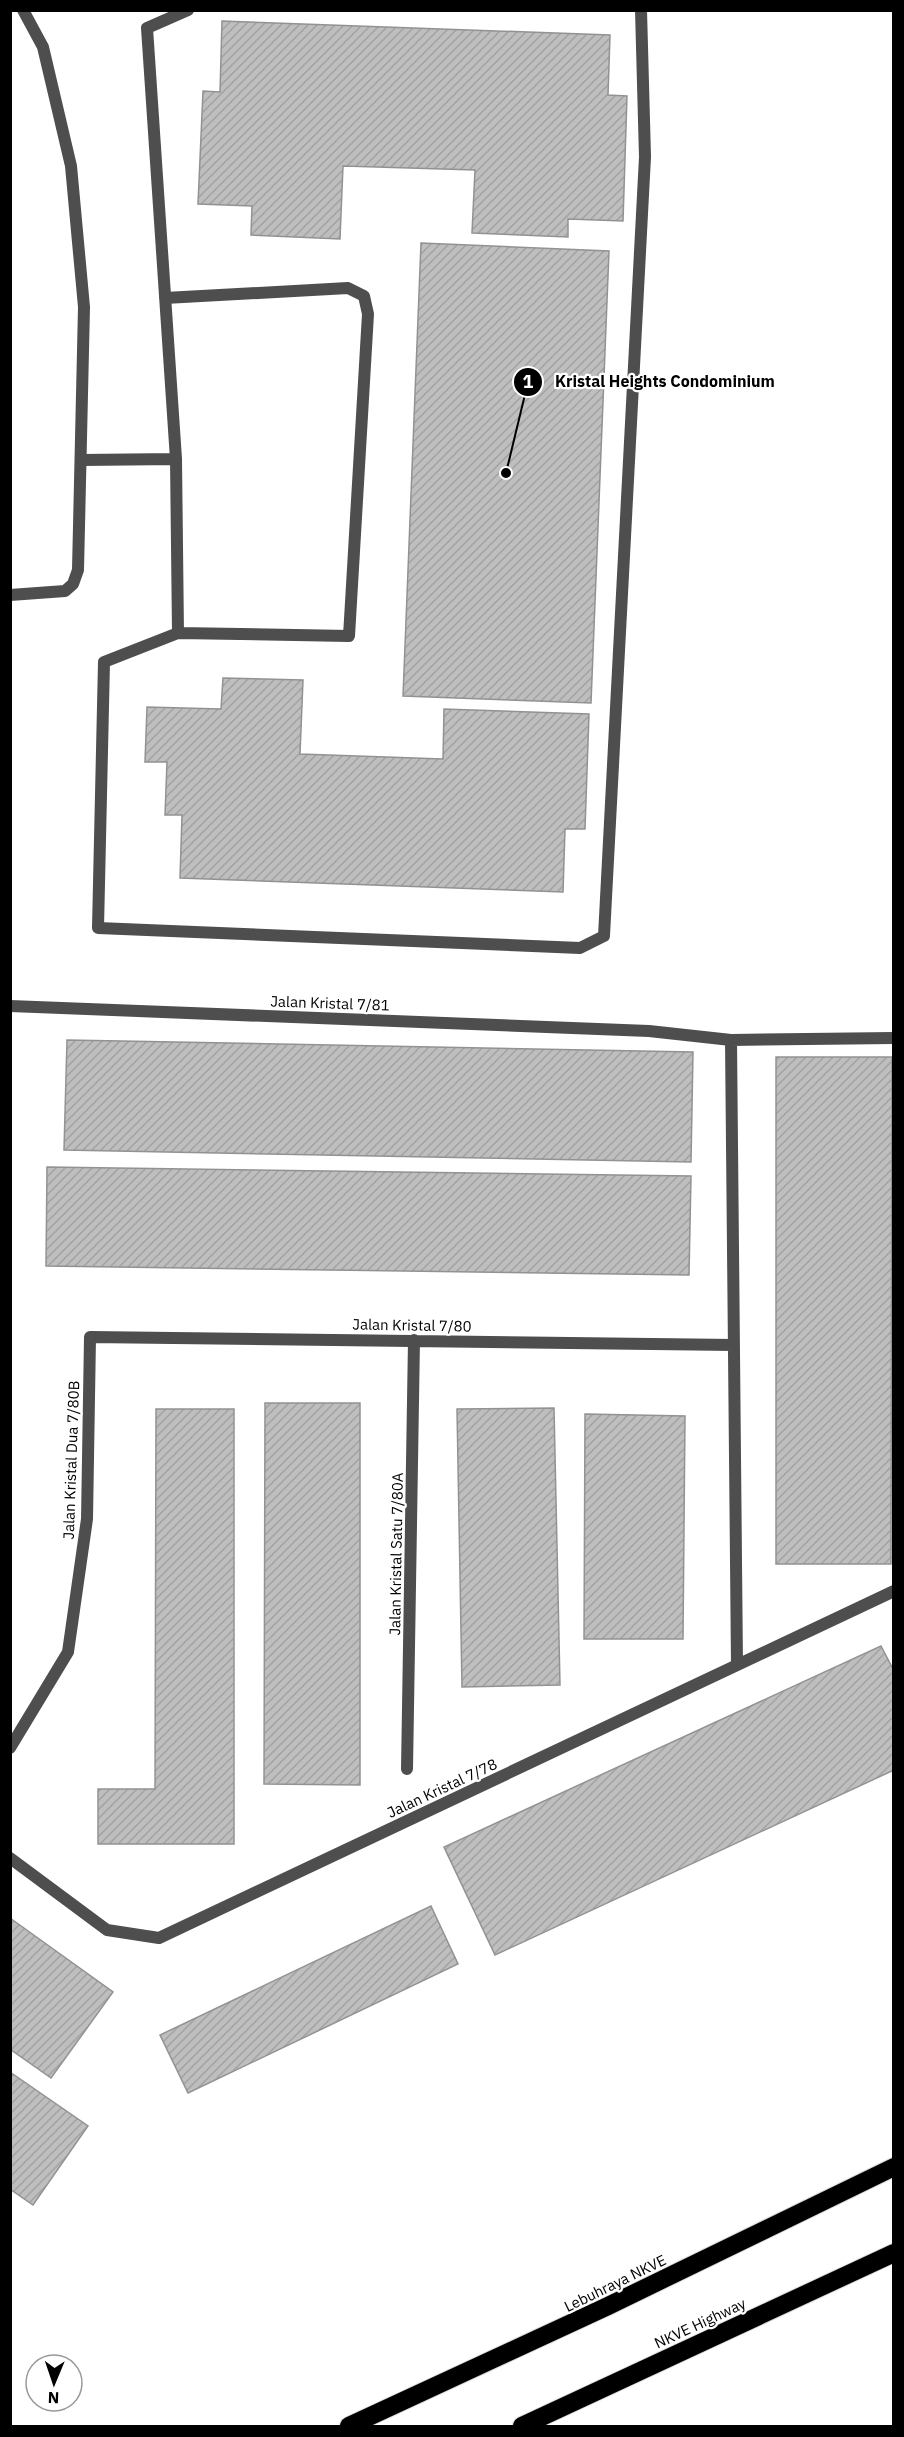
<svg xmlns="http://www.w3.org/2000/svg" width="904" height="2437" font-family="'IBM Plex Sans',sans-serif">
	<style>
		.building { fill: url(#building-hatch); stroke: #929292; stroke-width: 1.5 }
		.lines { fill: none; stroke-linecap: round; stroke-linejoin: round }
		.motorway-casing { stroke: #dbdbdb; stroke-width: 20 }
		.service { stroke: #4e4e4e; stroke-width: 12 }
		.minor { stroke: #4e4e4e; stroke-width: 12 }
		.motorway { stroke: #000; stroke-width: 18 }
		.labels { text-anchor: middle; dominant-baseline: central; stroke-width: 4.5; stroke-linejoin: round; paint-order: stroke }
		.street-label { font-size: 15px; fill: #000; stroke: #fff }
		.leader { fill: none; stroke: #000; stroke-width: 2 }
		.callout-dot { fill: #000; stroke: #fff; stroke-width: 2 }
		.mark-label { font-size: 18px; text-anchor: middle; font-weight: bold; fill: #fff }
		.callout-label { font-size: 16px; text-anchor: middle; font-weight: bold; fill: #000; stroke: #fff; stroke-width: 4.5; stroke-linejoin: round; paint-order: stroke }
	</style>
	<defs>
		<pattern id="building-hatch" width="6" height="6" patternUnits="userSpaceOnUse" patternTransform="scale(1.5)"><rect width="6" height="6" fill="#bebebe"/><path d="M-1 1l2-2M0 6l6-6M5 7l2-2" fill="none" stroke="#a2a2a2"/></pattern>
	</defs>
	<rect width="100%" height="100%" fill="#fff"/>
	<path class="building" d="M222 21 610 35 608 95 627 96 623 221 568 219V237L472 233 475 170 343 166 340 239 251 235 252 206 198 204 203 91 220 92Z
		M421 243 609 251 591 703 403 696Z
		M223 678 303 680 300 754 443 759 444 709 589 714 585 829H565L563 892 180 878 182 815H165L167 762H145L147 707 221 709Z
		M67 1040 693 1052 691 1162 64 1150Z
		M776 1057H892L891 1564H776Z
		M47 1167 691 1176 689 1275 46 1266Z
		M265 1403H360V1785L264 1784Z
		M554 1408 560 1685 462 1687 457 1409Z
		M156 1409H234V1844H98V1789H155Z
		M585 1414 685 1416 683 1639H584Z
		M881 1646 894 1671V1770L495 1955 444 1847Z
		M431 1906 458 1964 188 2093 160 2035Z
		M10 1918 113 1992 51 2078 10 2049Z
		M10 2072 88 2126 33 2205 10 2189Z"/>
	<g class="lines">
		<g class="motorway-casing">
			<path id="motorway" d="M349 2426 608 2306 894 2167
				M522 2426 894 2253"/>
		</g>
		<path class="service" d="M188 10 147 28 176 459 178 633 104 662 98 928 580 948 604 936 645 157 641 10
			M165 298 348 288 364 296 368 314 349 636 178 633
			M81 460 176 459"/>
		<path class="minor" d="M10 595 65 591 73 584 78 570 84 307 71 166 43 47 23 10
			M10 1006 649 1031 731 1040 737 1665
			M731 1040 894 1038
			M10 1748 68 1652 87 1519 90 1337 734 1345
			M407 1769 414 1340
			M10 1858 107 1930 159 1938 894 1591"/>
		<use href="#motorway" class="motorway"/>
	</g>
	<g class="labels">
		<g class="street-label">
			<text transform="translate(330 1003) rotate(2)">Jalan Kristal 7/81</text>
			<text transform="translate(412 1325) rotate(1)">Jalan Kristal 7/80</text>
			<text transform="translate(71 1460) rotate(-88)">Jalan Kristal Dua 7/80B</text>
			<text transform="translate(396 1554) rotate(-89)">Jalan Kristal Satu 7/80A</text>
			<text transform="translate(442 1788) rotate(-25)">Jalan Kristal 7/78</text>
			<text transform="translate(615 2283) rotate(-26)">Lebuhraya NKVE</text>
			<text transform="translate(700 2323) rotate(-25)">NKVE Highway</text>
		</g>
	</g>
	<path class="leader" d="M506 473L528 382"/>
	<g class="callout-dot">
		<circle cx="506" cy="473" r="6"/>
		<circle cx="528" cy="382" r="15"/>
	</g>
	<g class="mark-label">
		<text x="528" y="388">1</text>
	</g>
	<g class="callout-label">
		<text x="665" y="387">Kristal Heights Condominium</text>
	</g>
	<rect width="904" height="2437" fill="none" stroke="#000000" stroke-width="24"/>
	<g transform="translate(54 2383) rotate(182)"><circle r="28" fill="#ffffff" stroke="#999999" stroke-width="1.5"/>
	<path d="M0-4.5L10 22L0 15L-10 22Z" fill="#000000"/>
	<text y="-9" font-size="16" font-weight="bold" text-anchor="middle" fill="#000000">N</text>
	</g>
</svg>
